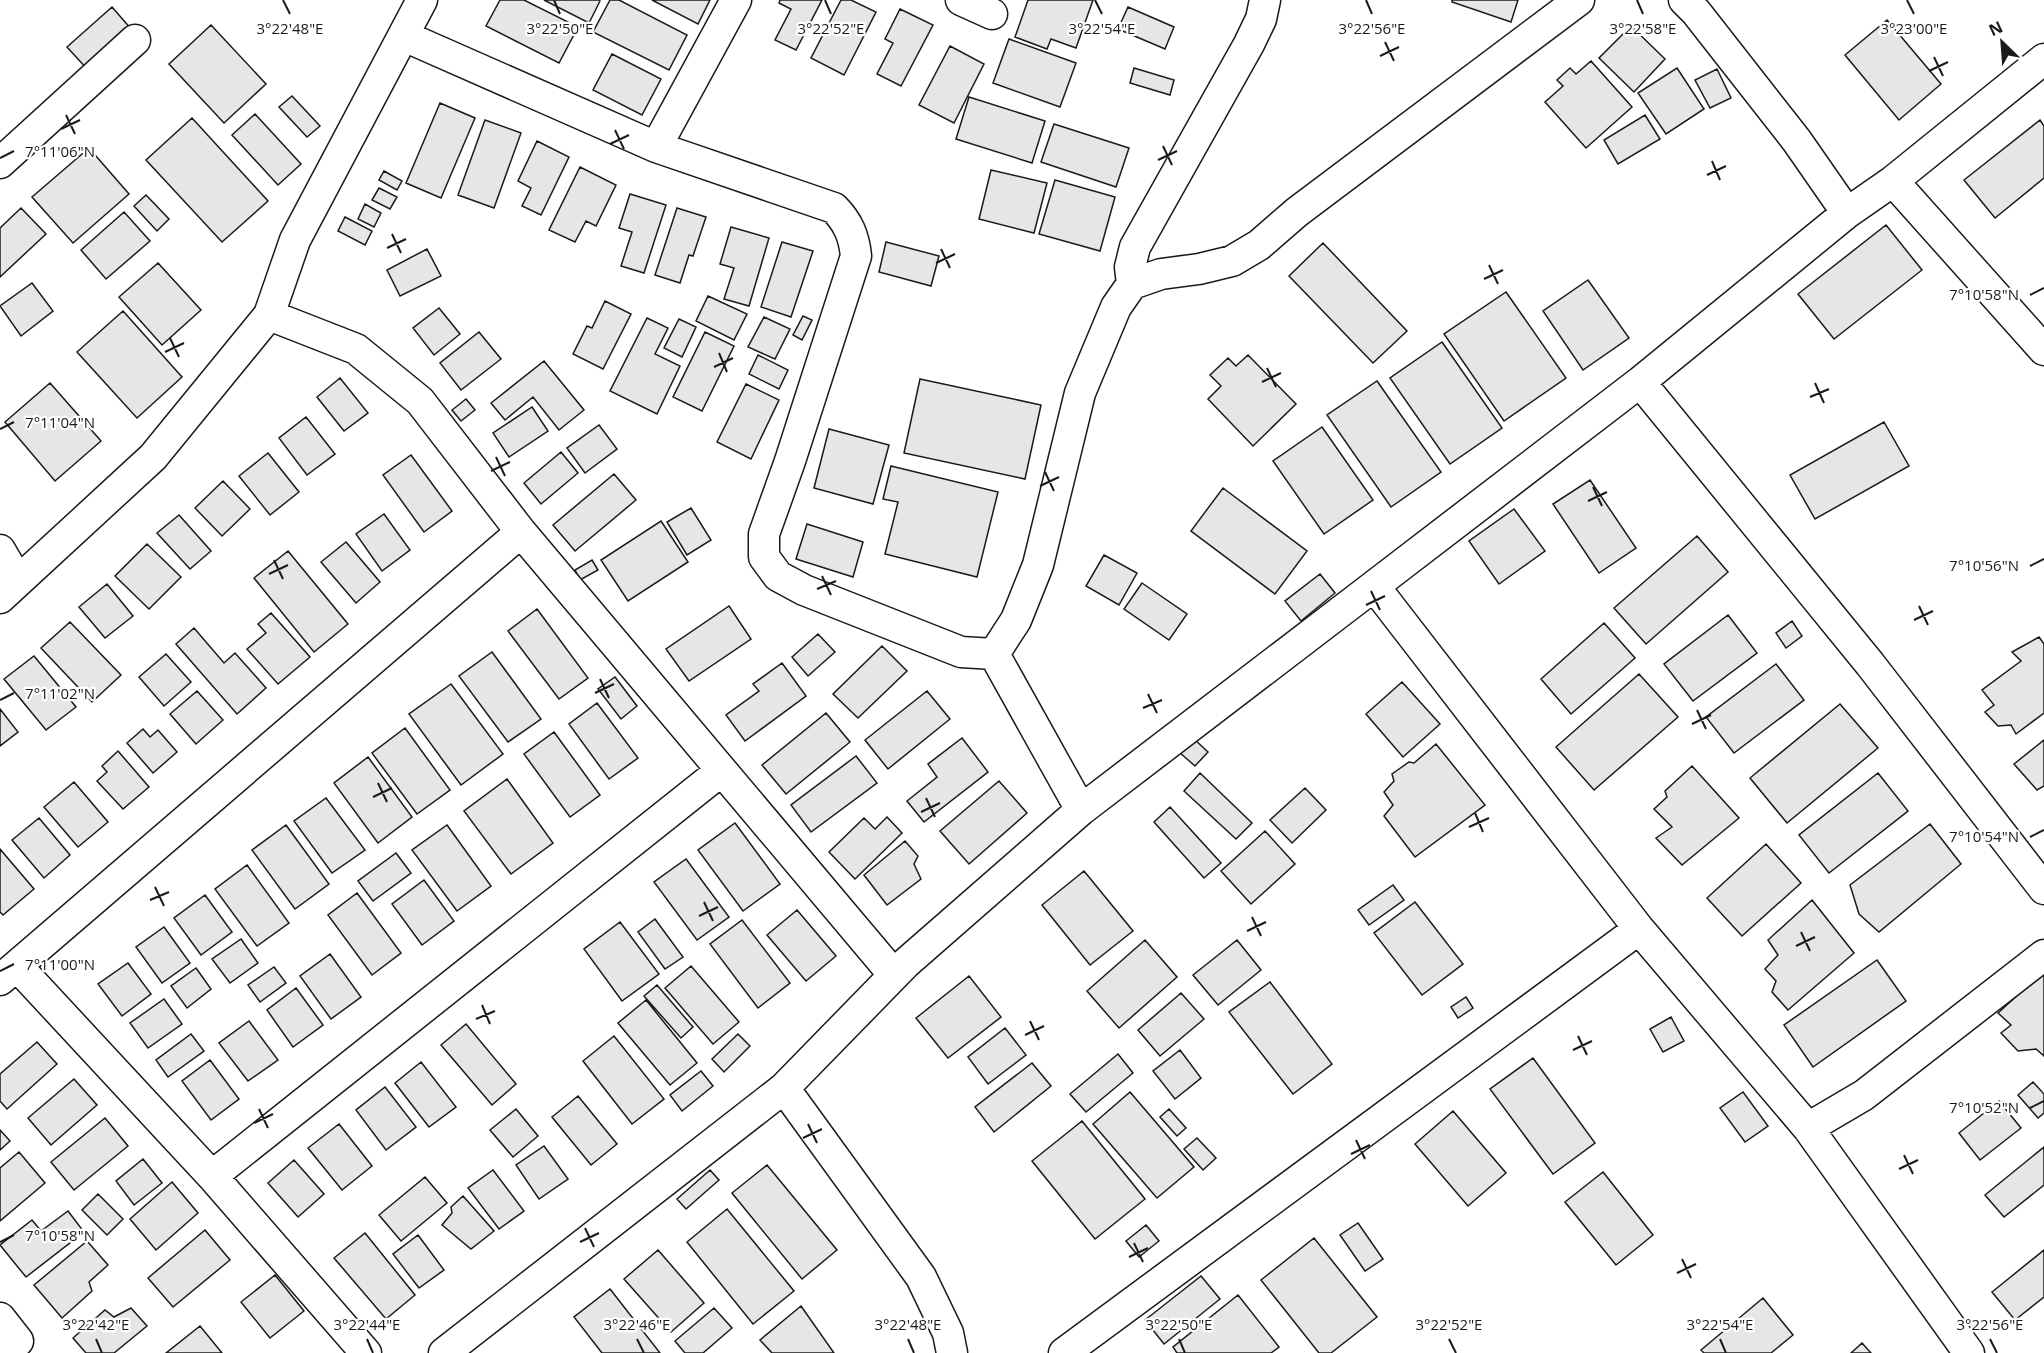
<svg xmlns="http://www.w3.org/2000/svg" width="2044" height="1353" font-family="'Open Sans',sans-serif">
	<style>
		.building { fill: #e6e6e6; stroke: #1a1a1a; stroke-width: 1.5 }
		.lines { fill: none; stroke-linecap: round; stroke-linejoin: round }
		.minor-casing { stroke: #1a1a1a; stroke-width: 33 }
		.minor { stroke: #fff; stroke-width: 30 }
		.ticks { fill: none; stroke: #1a1a1a; stroke-width: 2 }
		.ticks-label { font-size: 15px; text-anchor: middle; fill: #1a1a1a; stroke: #fff; stroke-width: 4.5; stroke-linejoin: round; paint-order: stroke }
	</style>
	<rect width="100%" height="100%" fill="#fff"/>
	<path class="building" d="M500 0H524L578 27 559 63 486 26Z
		M544 0H599L600 1 589 23Z
		M610 0H619L687 35 669 70 593 32Z
		M652 0H710L698 24Z
		M780 0H822L796 50 775 40 791 9 779 3Z
		M841 0H851L876 12 844 75 811 58Z
		M1028 0H1093L1076 48 1051 39 1047 49 1015 37Z
		M1452 0H1518L1511 22 1452 2Z
		M112 7 132 30 88 70 67 47Z
		M1128 7 1174 27 1165 49 1118 29Z
		M900 9 933 25 901 86 877 74 893 43 885 39Z
		M1887 20 1941 84 1899 120 1845 55Z
		M211 25 266 84 224 123 169 64Z
		M1631 26 1665 59 1634 92 1599 58Z
		M1009 39 1076 63 1060 107 993 83Z
		M950 46 984 64 954 123 919 105Z
		M612 54 661 79 642 115 593 90Z
		M1591 61 1632 107 1586 148 1545 102 1563 86 1557 80 1570 68 1576 74Z
		M1134 68 1174 80 1170 95 1130 83Z
		M1677 68 1704 109 1666 134 1638 93Z
		M1717 69 1731 98 1710 108 1695 80Z
		M292 96 320 126 307 137 279 107Z
		M969 97 1045 121 1032 163 956 139Z
		M440 103 475 118 441 198 406 183Z
		M255 114 301 164 278 185 232 135Z
		M1645 115 1660 139 1618 164 1604 140Z
		M192 118 268 201 222 242 146 160Z
		M485 120 521 133 494 208 458 195Z
		M2040 120 2044 126V178L1995 218 1964 180Z
		M1054 124 1129 148 1116 187 1041 162Z
		M537 141 569 157 541 215 522 206 531 188 518 181Z
		M89 148 129 194 73 243 32 197Z
		M580 167 616 185 596 226 586 221 575 242 549 230Z
		M991 170 1047 183 1034 233 979 219Z
		M384 171 402 181 397 190 379 180Z
		M1055 180 1115 197 1100 251 1039 234Z
		M379 188 397 197 390 209 372 200Z
		M630 194 666 205 644 273 621 266 632 232 619 228Z
		M146 195 169 219 157 231 134 206Z
		M365 204 381 213 374 227 358 219Z
		M21 208 46 234 0 277V228Z
		M677 208 706 217 693 256 689 255 680 283 655 275Z
		M124 212 150 241 106 279 81 250Z
		M345 217 372 231 365 245 338 231Z
		M1886 225 1922 270 1834 339 1798 294Z
		M731 227 769 238 749 306 724 299 734 268 720 264Z
		M782 242 813 251 791 317 761 307Z
		M886 242 939 256 931 286 879 272Z
		M1323 243 1407 331 1373 363 1289 276Z
		M427 249 441 276 400 296 387 270Z
		M158 263 201 310 162 345 119 297Z
		M1588 280 1629 338 1583 370 1543 311Z
		M32 283 53 311 21 336 0 306Z
		M1506 292 1566 378 1504 421 1444 334Z
		M708 296 747 314 734 340 696 321Z
		M605 301 631 314 603 369 573 354 587 326 592 328Z
		M439 308 460 334 434 355 413 328Z
		M123 311 182 377 137 418 77 352Z
		M803 316 812 320 802 340 793 335Z
		M764 317 790 329 775 359 748 347Z
		M647 318 668 328 655 354 680 366 657 414 610 391Z
		M679 319 696 327 682 357 664 348Z
		M479 332 501 359 461 390 440 363Z
		M705 332 734 346 702 411 673 397Z
		M1442 342 1502 428 1450 464 1390 378Z
		M758 355 788 370 779 389 749 374Z
		M1248 355 1296 404 1253 446 1208 399 1221 386 1210 375 1228 358 1236 366Z
		M544 361 584 410 559 430 533 397 505 420 491 403Z
		M340 378 368 413 344 431 317 397Z
		M920 379 1041 405 1025 479 904 453Z
		M1377 381 1441 472 1391 507 1327 415Z
		M50 383 101 441 55 481 5 422Z
		M746 384 779 400 751 459 717 442Z
		M466 399 475 410 461 421 452 410Z
		M532 407 548 431 509 457 493 433Z
		M306 417 335 454 307 475 279 438Z
		M1884 422 1909 466 1815 519 1790 475Z
		M599 425 617 449 585 473 567 448Z
		M1322 427 1373 500 1324 534 1273 461Z
		M829 429 889 445 873 504 814 488Z
		M561 452 578 473 541 504 524 483Z
		M268 453 299 492 270 515 239 476Z
		M411 455 452 511 424 532 383 475Z
		M891 466 998 492 977 577 885 554 898 502 883 499Z
		M614 474 636 500 575 551 553 525Z
		M1590 480 1636 548 1599 573 1553 504Z
		M223 481 250 509 222 536 195 508Z
		M1223 488 1307 551 1275 594 1191 531Z
		M691 508 711 540 687 555 667 522Z
		M1514 509 1545 551 1499 584 1469 541Z
		M384 514 410 550 382 571 356 534Z
		M179 515 211 551 190 569 157 533Z
		M661 521 688 562 628 601 601 560Z
		M807 524 863 542 853 577 796 559Z
		M1697 536 1728 572 1646 644 1614 608Z
		M346 542 380 582 356 603 321 562Z
		M147 544 181 577 149 609 115 576Z
		M288 551 348 624 314 652 254 578Z
		M1104 555 1137 573 1119 605 1086 586Z
		M592 560 598 570 580 580 575 570Z
		M1320 574 1335 593 1301 621 1285 601Z
		M1142 583 1187 614 1169 640 1124 609Z
		M107 584 133 616 105 638 79 607Z
		M729 606 751 639 689 681 666 649Z
		M537 609 588 678 559 699 508 631Z
		M271 613 310 657 278 684 247 649 266 633 258 624Z
		M1728 615 1757 653 1693 701 1664 664Z
		M1792 621 1802 636 1786 648 1776 633Z
		M70 622 121 675 92 702 41 648Z
		M1604 623 1635 658 1571 714 1541 679Z
		M194 628 224 663 235 653 266 688 237 714 176 644Z
		M818 634 835 652 808 676 792 657Z
		M2039 637 2044 644V713L2016 734 2011 725 1998 726 1985 712 1994 705 1982 690 2021 661 2012 652Z
		M882 646 907 671 858 718 833 694Z
		M492 652 541 719 508 742 459 676Z
		M166 654 191 682 164 706 139 677Z
		M34 656 76 707 46 730 4 679Z
		M782 663 806 696 745 741 726 715 759 691 753 684Z
		M1776 664 1804 700 1734 753 1706 717Z
		M1639 674 1678 717 1594 790 1556 747Z
		M615 677 637 706 621 719 598 689Z
		M1402 682 1440 724 1403 757 1366 714Z
		M451 684 503 754 461 785 409 714Z
		M197 691 223 720 196 744 170 714Z
		M927 691 950 719 888 769 865 740Z
		M597 703 638 758 609 779 569 724Z
		M1840 704 1878 748 1787 823 1750 778Z
		M0 709 18 732 0 746Z
		M826 713 850 742 786 794 762 765Z
		M405 728 450 790 417 814 372 753Z
		M143 729 150 737 158 730 177 752 153 773 127 743Z
		M554 732 600 795 570 817 524 754Z
		M962 738 988 772 924 822 907 801 937 777 928 764Z
		M1193 738 1208 752 1195 766 1179 752Z
		M2044 740V786L2037 790 2014 764Z
		M1436 744 1485 805 1415 857 1384 816 1393 805 1384 792 1394 781 1392 774 1409 762 1414 763Z
		M118 751 149 787 123 809 97 781 107 772 102 766Z
		M856 756 877 783 811 832 791 805Z
		M368 757 412 817 378 843 334 783Z
		M1692 766 1739 818 1682 865 1656 838 1672 827 1654 809 1667 797 1665 791Z
		M1200 773 1252 823 1236 839 1184 791Z
		M1878 773 1908 811 1829 873 1799 835Z
		M507 779 553 843 511 874 464 811Z
		M999 781 1027 813 969 864 940 831Z
		M74 782 108 822 78 847 44 807Z
		M1305 788 1326 810 1292 843 1270 820Z
		M326 798 365 850 332 873 294 821Z
		M1170 807 1221 863 1204 878 1154 822Z
		M887 817 902 833 855 879 829 852 864 818 875 829Z
		M39 818 70 855 44 878 12 840Z
		M735 823 780 884 743 911 698 850Z
		M1930 824 1961 864 1879 932 1859 914 1850 885Z
		M286 825 329 884 295 909 252 850Z
		M447 825 491 886 457 911 412 850Z
		M1265 831 1295 864 1251 904 1221 871Z
		M905 841 918 856 914 864 921 879 887 905 864 875Z
		M1766 844 1801 883 1742 936 1707 898Z
		M0 849 34 889 3 915 0 912Z
		M396 853 411 873 373 901 358 881Z
		M686 859 729 917 697 940 654 882Z
		M247 865 289 923 257 946 215 889Z
		M1084 871 1133 931 1090 965 1042 905Z
		M424 880 454 921 422 945 392 904Z
		M1393 885 1404 900 1369 925 1358 910Z
		M357 893 401 953 372 975 328 915Z
		M205 895 232 932 201 955 174 918Z
		M1812 900 1854 953 1788 1010 1772 992 1776 981 1765 969 1778 955 1768 940Z
		M1415 902 1463 964 1422 995 1374 933Z
		M797 910 836 956 806 981 767 935Z
		M655 919 683 957 665 969 638 932Z
		M742 920 790 983 758 1008 710 944Z
		M620 922 659 974 622 1001 584 949Z
		M164 927 190 963 162 983 136 947Z
		M241 939 258 963 230 983 212 959Z
		M1145 940 1177 977 1119 1028 1087 991Z
		M1237 940 1261 970 1218 1005 1193 975Z
		M330 954 361 997 331 1019 300 976Z
		M1877 960 1906 1001 1813 1067 1784 1025Z
		M128 963 151 994 122 1016 98 984Z
		M691 966 739 1022 713 1044 665 988Z
		M274 967 286 983 260 1002 248 985Z
		M196 968 211 989 187 1008 171 986Z
		M2044 971V1056L2036 1049 2018 1051 2001 1033 2011 1025 1998 1013Z
		M969 976 1001 1017 948 1058 916 1018Z
		M1270 982 1332 1064 1293 1094 1229 1012Z
		M657 985 693 1027 681 1038 644 996Z
		M296 988 323 1025 293 1047 267 1010Z
		M1181 993 1204 1019 1160 1056 1138 1030Z
		M1466 997 1473 1008 1458 1018 1451 1007Z
		M164 999 182 1024 148 1048 130 1023Z
		M646 1000 697 1063 670 1085 618 1023Z
		M1671 1017 1684 1041 1663 1052 1650 1029Z
		M249 1021 278 1060 248 1081 219 1043Z
		M466 1024 516 1084 492 1105 441 1045Z
		M1005 1028 1026 1055 988 1084 968 1057Z
		M191 1034 204 1051 168 1077 156 1060Z
		M738 1034 750 1046 724 1072 712 1059Z
		M614 1036 664 1099 632 1124 583 1061Z
		M37 1042 57 1064 7 1109 0 1101V1074Z
		M1180 1050 1201 1078 1175 1099 1153 1071Z
		M1118 1054 1133 1073 1086 1112 1070 1094Z
		M1533 1058 1595 1143 1553 1174 1490 1089Z
		M210 1060 239 1099 211 1120 182 1081Z
		M421 1062 456 1107 429 1127 395 1083Z
		M1032 1063 1051 1086 994 1132 975 1107Z
		M701 1071 713 1086 682 1111 670 1095Z
		M74 1079 97 1105 51 1145 28 1118Z
		M2033 1082 2044 1094V1113L2038 1118 2018 1095Z
		M385 1087 416 1127 386 1150 356 1110Z
		M1130 1092 1194 1167 1157 1198 1093 1124Z
		M1743 1092 1768 1126 1745 1142 1720 1108Z
		M578 1096 617 1144 591 1165 552 1117Z
		M1999 1101 2021 1128 1980 1160 1959 1133Z
		M516 1109 538 1136 513 1157 490 1130Z
		M1169 1109 1186 1128 1177 1136 1160 1117Z
		M1453 1111 1506 1173 1468 1206 1415 1144Z
		M105 1118 128 1146 74 1190 51 1162Z
		M1082 1121 1145 1199 1095 1239 1032 1161Z
		M339 1124 372 1166 342 1190 308 1148Z
		M0 1130 10 1141 0 1150Z
		M1197 1138 1216 1158 1203 1170 1184 1149Z
		M544 1146 568 1179 539 1199 516 1165Z
		M2044 1147V1185L2004 1217 1985 1195Z
		M19 1152 45 1183 0 1221V1168Z
		M143 1159 162 1183 134 1205 116 1181Z
		M294 1160 324 1194 298 1217 268 1183Z
		M767 1165 837 1250 802 1279 732 1193Z
		M493 1170 524 1211 499 1229 468 1188Z
		M710 1170 719 1180 686 1209 677 1199Z
		M1603 1172 1653 1235 1616 1265 1565 1202Z
		M425 1177 447 1203 401 1241 379 1215Z
		M172 1182 198 1213 156 1250 130 1219Z
		M98 1194 123 1219 107 1235 82 1210Z
		M463 1196 494 1231 471 1249 442 1225 452 1213 451 1207Z
		M727 1209 794 1291 753 1324 687 1242Z
		M68 1211 84 1232 26 1277 0 1245 32 1220 41 1231Z
		M1358 1223 1383 1259 1365 1271 1340 1235Z
		M1146 1225 1159 1241 1139 1257 1126 1241Z
		M205 1230 230 1260 173 1307 148 1278Z
		M365 1233 415 1295 386 1319 334 1258Z
		M418 1235 444 1270 419 1288 393 1254Z
		M1314 1238 1377 1317 1331 1353H1319L1261 1280Z
		M87 1241 108 1265 89 1282 92 1291 62 1318 34 1285Z
		M658 1250 704 1303 671 1332 624 1279Z
		M2044 1250V1297L2015 1320 1992 1292Z
		M275 1275 304 1311 270 1338 241 1302Z
		M1201 1276 1220 1299 1164 1344 1145 1320Z
		M610 1289 660 1353H602L574 1317Z
		M1238 1295 1279 1347 1271 1353H1177L1173 1347Z
		M1763 1298 1793 1335 1771 1353H1704L1701 1350Z
		M801 1306 834 1353H772L760 1340Z
		M131 1308 147 1326 114 1353H86L73 1338 105 1310 114 1317Z
		M714 1308 732 1328 703 1353H685L675 1341Z
		M200 1326 222 1353H166Z
		M1862 1343 1871 1353H1851Z"/>
	<g class="lines">
		<g class="minor-casing">
			<path id="minor" d="M961 0 992 14
				M1684 0 1696 12 1797 141 1847 213
				M404 36 656 147 834 208C848 222 854 236 856 256L790 461 764 534V557L778 576 804 590 961 652 994 654
				M656 147 736 0
				M0 163 135 40
				M1893 181 2044 59
				M1132 284 1130 267 1135 247 1249 44 1261 19 1265 0
				M269 315 356 349 420 401 521 532 894 975
				M1640 382 1870 664 2044 889
				M0 550 18 581
				M1374 586 1640 382 1847 213 1893 181 2044 350
				M0 598 153 457 269 315 295 240 422 0
				M994 654 1016 620 1038 565 1080 393 1116 307 1132 284 1161 274 1199 269 1232 261 1259 245 1297 212 1579 0
				M994 654 1081 810
				M17 966 212 1176 721 771
				M0 980 521 532
				M784 1088 921 1277 948 1333 952 1353
				M1808 1128 1864 1095 2044 955
				M212 1176 366 1353
				M0 1318 18 1341 4 1353
				M444 1353 784 1088 906 963 1081 810 1374 586 1639 929 1808 1128 1969 1353
				M1064 1353 1639 929"/>
		</g>
		<use href="#minor" class="minor"/>
	</g>
	<path class="ticks" d="M283 0 290 14M554 0 560 14M825 0 831 14M1095 0 1102 14M1366 0 1372 14M1637 0 1643 14M1907 0 1914 14M1385 42 1394 61M1380 56 1399 47M1934 57 1943 76M1929 71 1948 62M66 115 75 134M61 129 80 120M615 130 624 149M610 144 629 135M1163 146 1172 165M0 158 14 151M1158 160 1177 151M1712 161 1720 180M1707 175 1726 166M392 234 401 253M387 248 406 239M941 249 950 268M936 263 955 254M1489 265 1498 284M1484 279 1503 270M2030 295 2044 288M170 338 179 357M165 352 184 343M719 353 727 372M714 367 733 358M1267 368 1276 387M1262 382 1281 373M1815 383 1824 403M1810 397 1829 389M0 429 14 422M496 457 505 476M491 471 510 462M1045 472 1054 491M1040 486 1059 477M1593 487 1602 506M1588 501 1607 492M274 560 283 579M2030 566 2044 559M269 574 288 565M822 576 831 595M817 589 836 581M1371 591 1380 610M1366 605 1385 596M1919 606 1928 625M1914 620 1933 611M600 679 609 698M595 693 614 684M1148 694 1157 713M0 700 14 693M1143 708 1162 700M1697 710 1706 729M1692 724 1711 715M378 783 387 802M373 797 392 788M926 798 935 817M921 812 940 803M1475 813 1483 832M1469 827 1489 818M2030 837 2044 830M155 887 164 906M150 900 169 892M704 902 713 921M699 916 718 907M1252 917 1261 936M1247 931 1266 922M1801 932 1810 951M1796 946 1815 937M0 971 14 964M482 1005 490 1024M476 1019 495 1011M1030 1021 1039 1040M1025 1035 1044 1026M1578 1036 1587 1055M1573 1050 1592 1041M2030 1108 2044 1101M259 1109 268 1128M254 1123 273 1114M808 1124 817 1143M803 1138 822 1129M1356 1140 1365 1159M1351 1154 1370 1145M1904 1155 1913 1174M1899 1169 1918 1160M585 1228 594 1247M0 1242 14 1235M580 1242 599 1233M1134 1243 1143 1262M1129 1257 1148 1248M1682 1259 1691 1278M1677 1273 1696 1264M96 1339 102 1353M367 1339 373 1353M637 1339 644 1353M908 1339 914 1353M1179 1339 1185 1353M1449 1339 1456 1353M1720 1339 1726 1353M1990 1339 1997 1353"/>
	<g class="ticks-label">
		<text x="290" y="34">3°22'48"E</text>
		<text x="560" y="34">3°22'50"E</text>
		<text x="831" y="34">3°22'52"E</text>
		<text x="1372" y="34">3°22'56"E</text>
		<text x="1102" y="34">3°22'54"E</text>
		<text x="1643" y="34">3°22'58"E</text>
		<text x="1914" y="34">3°23'00"E</text>
		<text x="60" y="157">7°11'06"N</text>
		<text x="1984" y="300">7°10'58"N</text>
		<text x="60" y="428">7°11'04"N</text>
		<text x="1984" y="571">7°10'56"N</text>
		<text x="60" y="699">7°11'02"N</text>
		<text x="1984" y="842">7°10'54"N</text>
		<text x="60" y="970">7°11'00"N</text>
		<text x="1984" y="1113">7°10'52"N</text>
		<text x="60" y="1241">7°10'58"N</text>
		<text x="96" y="1330">3°22'42"E</text>
		<text x="637" y="1330">3°22'46"E</text>
		<text x="908" y="1330">3°22'48"E</text>
		<text x="1179" y="1330">3°22'50"E</text>
		<text x="1449" y="1330">3°22'52"E</text>
		<text x="1720" y="1330">3°22'54"E</text>
		<text x="1990" y="1330">3°22'56"E</text>
		<text x="367" y="1330">3°22'44"E</text>
	</g>
	<g transform="translate(2002 42) rotate(335)" stroke="#ffffff" stroke-width="4.5" paint-order="stroke">
	<path d="M0-4.5L10 22L0 15L-10 22Z" fill="#1a1a1a"/>
	<text y="-9" font-size="16" font-weight="bold" text-anchor="middle" fill="#1a1a1a">N</text>
	</g>
</svg>
